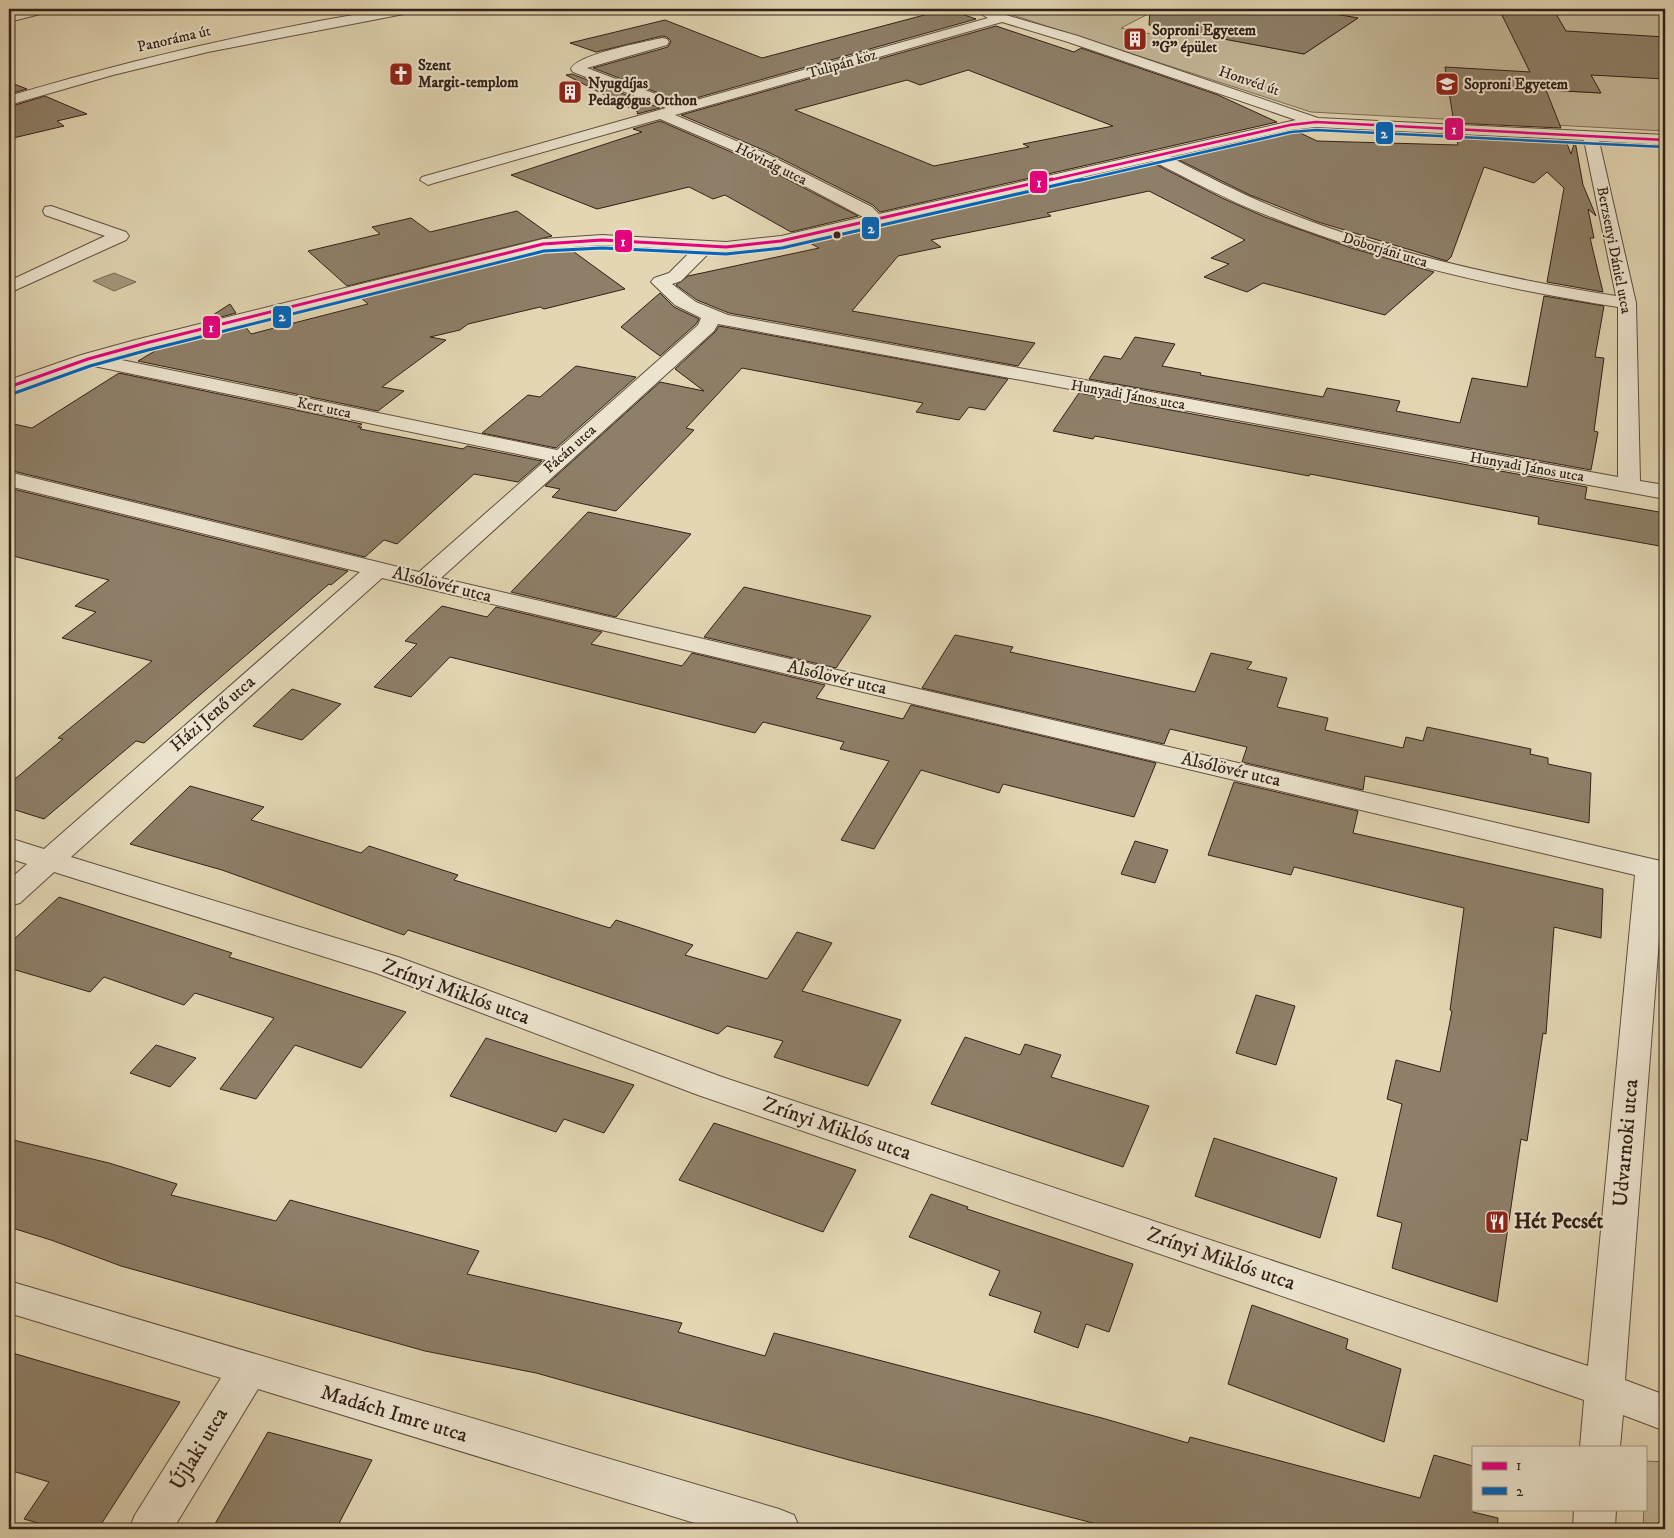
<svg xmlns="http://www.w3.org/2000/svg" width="1674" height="1538" font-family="'IM FELL DW Pica',serif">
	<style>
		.green { fill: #c4b798; stroke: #7c6c58; fill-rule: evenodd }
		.water { fill: #a6987e; stroke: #786855 }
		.building { fill: #8e7f68; stroke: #332017; fill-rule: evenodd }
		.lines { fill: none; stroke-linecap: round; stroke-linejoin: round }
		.minor-casing { stroke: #5f4e3e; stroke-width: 2 }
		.minor { fill: #ece4ce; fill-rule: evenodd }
		.bus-1-far1-casing { stroke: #ece4ce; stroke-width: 4.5 }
		.bus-1-casing { stroke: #ece4ce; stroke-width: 5.5 }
		.bus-2-far1-casing { stroke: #ece4ce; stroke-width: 4.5 }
		.bus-2-casing { stroke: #ece4ce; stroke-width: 5.5 }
		.bus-1-far1 { stroke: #e5007d; stroke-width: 2.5 }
		.bus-1 { stroke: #e5007d; stroke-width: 3 }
		.bus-2-far1 { stroke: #0065bd; stroke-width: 2.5 }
		.bus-2 { stroke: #0065bd; stroke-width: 3 }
		.bus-dot { fill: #332017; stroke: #ece4ce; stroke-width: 2 }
		.labels { text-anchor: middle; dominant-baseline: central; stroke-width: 4; stroke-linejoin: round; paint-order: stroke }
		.far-poi-label { font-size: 15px; font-weight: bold; fill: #332017; stroke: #ece4ce; text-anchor: start }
		.far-street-label { font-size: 15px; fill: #332017; stroke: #ece4ce }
		.street-label { font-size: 18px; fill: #332017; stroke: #ece4ce }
		.near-street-label { font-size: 21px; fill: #332017; stroke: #ece4ce }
		.near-poi-label { font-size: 21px; font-weight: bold; fill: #332017; stroke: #ece4ce; text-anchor: start }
		.line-badge { stroke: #ece4ce; stroke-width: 2 }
		.badge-label { font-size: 14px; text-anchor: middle; font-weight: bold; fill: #fff }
	</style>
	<rect width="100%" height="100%" fill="#e2d6b3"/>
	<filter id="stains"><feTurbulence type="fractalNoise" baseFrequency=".004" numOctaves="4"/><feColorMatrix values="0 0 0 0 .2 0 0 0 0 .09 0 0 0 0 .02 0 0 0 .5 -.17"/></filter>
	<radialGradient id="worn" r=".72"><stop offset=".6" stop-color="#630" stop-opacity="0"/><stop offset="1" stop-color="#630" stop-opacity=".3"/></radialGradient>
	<path class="green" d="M994 9H1158L1121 28 1171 38 1227 9H1231L1227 11 1219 38 1304 54 1358 18 1306 9H1499L1504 19 1560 21 1553 9H1665V37L1636 36 1662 79H1665V131L1311 112ZM1591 76 1600 93 1449 85Z
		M1646 1461 1665 1462V1529H1643Z"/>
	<path class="water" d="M114 273 136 282 114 291 93 281Z"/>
	<path class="building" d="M947 9 976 19 682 102 593 68 668 47 671 41 667 37 662 36 596 52 570 43 665 20 762 58Z
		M1150 9H1306L1358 18 1304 54 1149 25Z
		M1499 9H1553L1566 31 1665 37V79L1591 75 1601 93 1546 90 1561 128 1454 123 1445 67 1530 72Z
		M996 26 1074 52 1081 48 1218 95 1277 122 880 212 873 205 768 152 681 115ZM968 70 1113 126 1023 144 1029 147 934 166 795 110 907 80 920 85Z
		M572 74 660 108 637 114 638 112 566 75Z
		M9 82 27 89 9 94Z
		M45 96 87 114 57 121 64 126 9 139V107Z
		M660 121 754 162 858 216 791 232 725 195 713 199 689 187 597 209 511 175 642 132 633 129Z
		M1296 131 1317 141 1458 145 1456 136 1566 141 1571 154 1575 141 1583 185 1596 216 1588 209 1594 238H1590L1603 292 1547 282 1564 188 1547 172 1534 183 1484 167 1451 257 1447 261 1318 222 1250 195 1175 158Z
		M1153 163 1222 198 1265 217 1351 248 1434 272 1385 315 1263 283 1247 292 1204 277 1229 264 1211 258 1245 240 1149 191 1047 213 1051 216 931 240 941 247 898 256 852 311 1035 343 1018 366 729 313 697 300 676 285 688 276 819 248 808 242Z
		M517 211 552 236 347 286 308 251 380 234 372 227 411 218 430 232Z
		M570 249 625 289 544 309 540 307 468 324 460 330 430 337 446 340 382 387 404 391 378 411 138 361 160 348 245 326 251 334 368 304 360 297 543 251Z
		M660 293 674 307 699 319 696 324 660 356 621 327Z
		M1544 296 1604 306 1595 357 1604 358 1594 431 1598 432 1591 470 1089 379 1104 356 1121 359 1135 337 1175 344 1162 366 1201 373 1200 375 1323 397 1327 388 1400 401 1396 411 1460 423 1472 378 1527 387Z
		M230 304 236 313 202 322Z
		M719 326 1008 379 985 410 969 407 959 420 916 412 923 403 742 368 686 428 694 430 616 511 552 497 560 489 545 486 660 382 704 391 675 369 715 332Z
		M576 366 636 377 556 448 482 433 528 395 540 397Z
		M119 373 362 424 358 427H362L360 429 463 449 467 446 542 461 518 482 474 474 397 544 384 540 365 557 9 470V423L32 428Z
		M1079 393 1587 487 1585 499 1665 513V547L1538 524 1539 517 1310 474 1309 476 1095 436 1093 439 1053 431Z
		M9 488 348 571 331 585 329 584 144 743 136 741 44 819 9 808V784L63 739 58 738 152 661 62 638 96 612 75 606 109 580 9 555Z
		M588 512 691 534 616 617 511 592Z
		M744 587 800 600 871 616 836 668 704 637Z
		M442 606 487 617 496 607 602 632 591 644 682 666 692 653 825 685 816 698 903 719 911 705 1156 763 1134 817 1003 784 999 793 921 770 874 849 841 840 889 761 840 749 844 742 763 722 755 733 450 657 411 697 374 687 417 644 405 641Z
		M955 635 1013 647 1010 652 1195 692 1211 653 1252 662 1247 669 1287 678 1277 707 1328 718 1325 730 1403 748 1406 737 1423 741 1427 727 1531 749 1530 754 1548 758V764L1591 773 1589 823 1365 776 1363 790 1242 762 1247 747 1170 729 1164 744 922 688Z
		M292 689 341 704 302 740 253 726Z
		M1234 782 1358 811 1353 833 1603 889 1601 938 1554 927 1546 1034 1543 1033 1527 1141 1521 1139 1497 1302 1392 1268 1402 1223 1377 1216 1402 1104 1387 1099 1396 1060 1440 1072 1452 1011 1450 1010 1464 908 1294 867 1291 875 1208 855Z
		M190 786 264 807 251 820 361 853 369 846 458 875 454 880 610 928 616 920 693 945 685 955 767 979 797 932 832 943 802 991 901 1020 868 1086 774 1057 783 1041 727 1026 718 1034 527 969 408 930 404 935 222 870 130 844Z
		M1135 841 1168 850 1155 883 1121 874Z
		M59 897 232 953 229 957 406 1012 361 1068 295 1045 256 1099 220 1089 274 1018 195 993 184 1005 104 977 90 992 9 968V944Z
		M1256 995 1295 1006 1276 1065 1236 1053Z
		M965 1037 1020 1055 1025 1044 1061 1055 1051 1077 1149 1106 1123 1167 931 1104Z
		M486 1038 554 1060 634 1085 604 1133 564 1119 556 1132 450 1096Z
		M156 1045 196 1058 170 1087 130 1073Z
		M714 1123 856 1170 823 1232 679 1180Z
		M1214 1138 1337 1178 1320 1238 1195 1196Z
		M9 1139 109 1163 177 1184 171 1195 276 1221 290 1200 479 1251 467 1274 682 1323 678 1332 765 1356 774 1333 1102 1418 1188 1443 1190 1437 1420 1498 1434 1455 1473 1466V1512L1498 1518 1497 1529H1116L849 1460 536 1373 425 1351 121 1266 51 1240 9 1227Z
		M931 1194 968 1207 967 1209 1133 1264 1109 1332 1086 1324 1078 1348 1034 1332 1041 1312 989 1295 1000 1271 909 1237Z
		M1252 1305 1348 1339 1346 1349 1401 1369 1384 1442 1228 1384Z
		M9 1352 180 1402 98 1529H58L24 1519 49 1482 9 1470Z
		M268 1432 372 1460 336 1529H212Z"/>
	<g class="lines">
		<g class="minor-casing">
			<path id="minor" d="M29 9H49L48 12 9 22V14Z
				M388 9H415L409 13 208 52 113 75 9 105V96C133 59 259 30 388 9Z
				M985 9 1078 36 1318 118 1665 135V145L1599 141 1636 303 1640 481 1665 485V499L718 324 714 331 441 578 1665 862 1625 1380 1665 1395V1431L1623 1415 1620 1447H1580L1584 1400 698 1095 376 973 54 872 20 903 9 906V880L27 864 9 858V838L44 849 360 572 9 486V472L419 572 546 460 89 365 9 393V380L81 355 139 339 543 239 602 235 726 242 781 236 863 217 755 160 660 119 434 183 428 185 420 180 422 177 666 108 573 72 571 69C577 54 645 42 662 38L667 39 669 42 667 45 587 68 682 104 988 18 979 13ZM1002 22 1068 42 1296 120 879 214 872 207 767 154 675 115ZM1316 127 1584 140 1616 296C1500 278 1385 252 1276 208 1239 193 1205 175 1170 157L1290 130ZM1153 161C1190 180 1227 200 1266 215 1379 261 1498 288 1618 307V477L728 315 696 302 672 284 681 281 711 251 726 252 781 246ZM602 245 692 250 669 273 654 278 651 282 675 305 701 318 698 325 557 450 112 358 543 249ZM382 578 1635 875 1588 1366 722 1077 398 957 71 857Z
				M51 206 126 232 129 236 126 240 9 293V281L105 236 45 215 43 211 45 207Z
				M9 1281 779 1509 794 1515 800 1529H714L258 1389 173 1529H129L135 1515 221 1378 9 1313Z
				M1574 1509H1616L1615 1529H1573Z"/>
		</g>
		<use href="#minor" class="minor"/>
		<g class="bus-1-far1-casing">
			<path id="bus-1-far1" d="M1046 181 1290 125 1316 122 1665 140"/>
		</g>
		<g class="bus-1-casing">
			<path id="bus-1" d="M9 387 88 359 146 343 543 244 602 240 726 247 781 241 1052 179"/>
		</g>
		<g class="bus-2-far1-casing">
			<path id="bus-2-far1" d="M1078 181 1291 132 1316 130 1665 147"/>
		</g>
		<g class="bus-2-casing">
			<path id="bus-2" d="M12 394 90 366 148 350 544 251 602 248 726 254 782 248 1083 179"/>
		</g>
		<use href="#bus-1-far1" class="bus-1-far1"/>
		<use href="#bus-1" class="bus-1"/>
		<use href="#bus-2-far1" class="bus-2-far1"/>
		<use href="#bus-2" class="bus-2"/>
	</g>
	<defs>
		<g id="building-square" transform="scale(1.25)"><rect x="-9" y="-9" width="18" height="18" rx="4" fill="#8f2418" stroke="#ece4ce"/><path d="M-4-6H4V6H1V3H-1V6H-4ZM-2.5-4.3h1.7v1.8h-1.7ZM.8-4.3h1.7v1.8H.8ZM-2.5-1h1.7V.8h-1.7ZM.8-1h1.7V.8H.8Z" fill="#fff"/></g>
		<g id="church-square" transform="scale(1.25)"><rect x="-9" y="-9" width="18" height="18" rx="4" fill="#8f2418" stroke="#ece4ce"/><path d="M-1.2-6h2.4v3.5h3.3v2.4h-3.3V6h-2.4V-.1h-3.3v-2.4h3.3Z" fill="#fff"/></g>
		<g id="university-square" transform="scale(1.25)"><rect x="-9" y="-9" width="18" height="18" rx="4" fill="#8f2418" stroke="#ece4ce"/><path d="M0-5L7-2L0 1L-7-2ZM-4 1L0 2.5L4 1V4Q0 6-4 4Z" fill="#fff"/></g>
		<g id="restaurant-square" transform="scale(1.25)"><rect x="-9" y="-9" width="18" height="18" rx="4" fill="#8f2418" stroke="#ece4ce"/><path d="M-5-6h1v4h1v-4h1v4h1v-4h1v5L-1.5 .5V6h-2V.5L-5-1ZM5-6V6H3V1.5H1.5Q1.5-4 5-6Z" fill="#fff"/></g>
	</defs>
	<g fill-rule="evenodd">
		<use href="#building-square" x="1135" y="39"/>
		<use href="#church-square" x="401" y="74"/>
		<use href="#university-square" x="1447" y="84"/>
		<use href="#building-square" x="570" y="92"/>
		<use href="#restaurant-square" x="1497" y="1222"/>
	</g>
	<circle class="bus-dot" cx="837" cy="235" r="4.5"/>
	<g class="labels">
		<g class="far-poi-label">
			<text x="1152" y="30">Soproni Egyetem<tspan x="1152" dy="17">"G" épület</tspan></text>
			<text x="418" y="65">Szent<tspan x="418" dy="17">Margit-templom</tspan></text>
			<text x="588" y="83">Nyugdíjas<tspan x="588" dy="17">Pedagógus Otthon</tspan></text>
			<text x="1464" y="84">Soproni Egyetem</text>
		</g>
		<g class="far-street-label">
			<text transform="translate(174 39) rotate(-13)">Panoráma út</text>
			<text transform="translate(842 64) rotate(-16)">Tulipán köz</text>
			<text transform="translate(1249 81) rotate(19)">Honvéd út</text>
			<text transform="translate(771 164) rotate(26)">Hóvirág utca</text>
			<text transform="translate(1385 250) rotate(17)">Doborjáni utca</text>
			<text transform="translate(1614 250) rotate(79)">Berzsenyi Dániel utca</text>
			<text transform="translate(1128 395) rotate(10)">Hunyadi János utca</text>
			<text transform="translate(324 408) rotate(12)">Kert utca</text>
			<text transform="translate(570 449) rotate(-42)">Fácán utca</text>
			<text transform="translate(1527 467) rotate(10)">Hunyadi János utca</text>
		</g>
		<g class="street-label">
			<text transform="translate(442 585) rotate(14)">Alsólövér utca</text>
			<text transform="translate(837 678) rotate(13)">Alsólövér utca</text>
			<text transform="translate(213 714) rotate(-41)">Házi Jenő utca</text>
			<text transform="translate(1231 770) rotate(13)">Alsólövér utca</text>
		</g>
		<g class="near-street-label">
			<text transform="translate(456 992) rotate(20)">Zrínyi Miklós utca</text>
			<text transform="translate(837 1129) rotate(19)">Zrínyi Miklós utca</text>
			<text transform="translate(1626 1143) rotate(-85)">Udvarnoki utca</text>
			<text transform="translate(1221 1259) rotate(19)">Zrínyi Miklós utca</text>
			<text transform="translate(394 1414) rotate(17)">Madách Imre utca</text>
			<text transform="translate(199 1449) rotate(-59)">Újlaki utca</text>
		</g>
		<g class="near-poi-label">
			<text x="1514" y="1222">Hét Pecsét</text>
		</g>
	</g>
	<g class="line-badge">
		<rect x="1444" y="117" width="20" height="24" rx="5" fill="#e5007d"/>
		<rect x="1375" y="121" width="19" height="24" rx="5" fill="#0065bd"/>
		<rect x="1029" y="170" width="19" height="24" rx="5" fill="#e5007d"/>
		<rect x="861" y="216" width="19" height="24" rx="5" fill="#0065bd"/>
		<rect x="614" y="229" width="19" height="24" rx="5" fill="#e5007d"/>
		<rect x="272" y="305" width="20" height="24" rx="5" fill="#0065bd"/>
		<rect x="202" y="315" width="19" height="24" rx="5" fill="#e5007d"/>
	</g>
	<g class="badge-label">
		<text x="1454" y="134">1</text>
		<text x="1384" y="138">2</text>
		<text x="1039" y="187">1</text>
		<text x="871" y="233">2</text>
		<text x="623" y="246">1</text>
		<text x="282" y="321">2</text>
		<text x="211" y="332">1</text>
	</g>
	<rect width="1674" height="1538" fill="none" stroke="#e2d6b3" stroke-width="30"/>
	<rect x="10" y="10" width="1654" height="1518" fill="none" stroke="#332017" stroke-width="2.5"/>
	<rect x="15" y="15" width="1644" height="1508" fill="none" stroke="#332017"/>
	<rect x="1472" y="1446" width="175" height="65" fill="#ece4ce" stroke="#a29685"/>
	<rect x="1482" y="1462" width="25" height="8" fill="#e5007d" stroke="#a29685"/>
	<text x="1516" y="1470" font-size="15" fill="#332017">1</text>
	<rect x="1482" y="1487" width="25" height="8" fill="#0065bd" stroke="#a29685"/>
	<text x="1516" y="1496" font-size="15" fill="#332017">2</text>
	<rect width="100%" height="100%" filter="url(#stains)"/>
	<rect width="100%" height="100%" fill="url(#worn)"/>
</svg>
